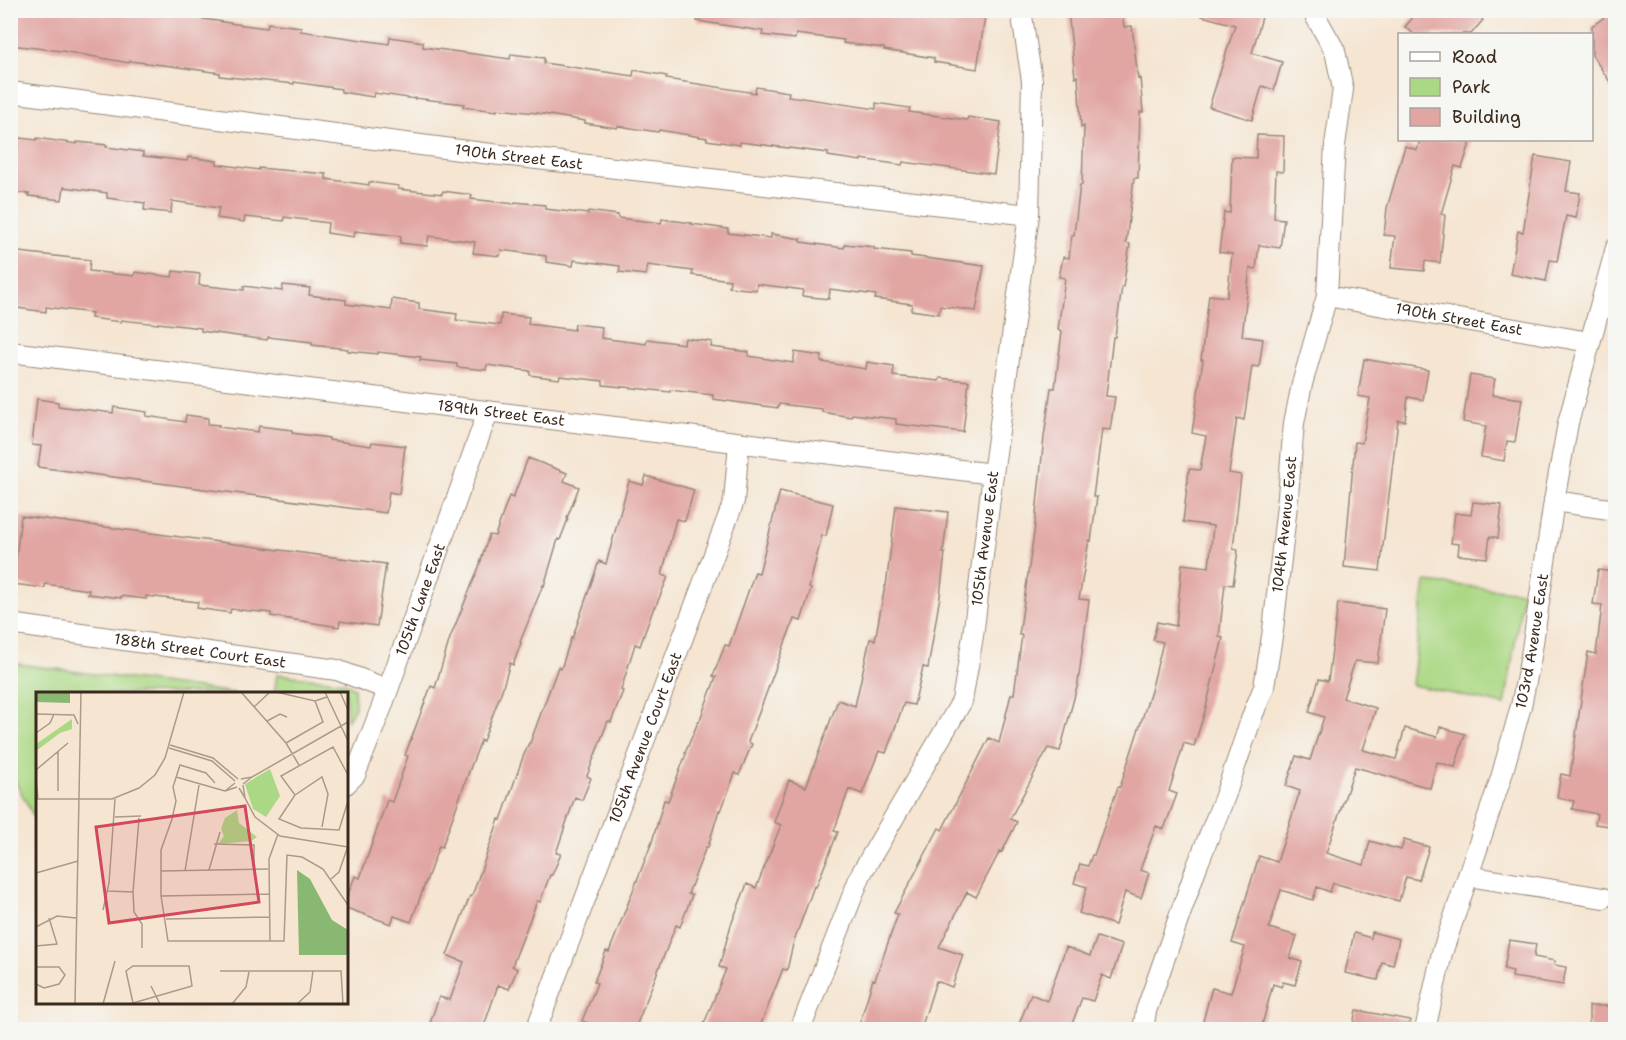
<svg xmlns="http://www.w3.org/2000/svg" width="1626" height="1040" font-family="'Shantell Sans',sans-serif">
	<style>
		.green { fill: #abd884; stroke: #738151; stroke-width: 1.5 }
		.building { fill: #e1a5a2 }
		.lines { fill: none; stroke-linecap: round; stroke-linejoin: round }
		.street-casing { stroke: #988878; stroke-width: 22 }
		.street { stroke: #fff; stroke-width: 20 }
		.labels { text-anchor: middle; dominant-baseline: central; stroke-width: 5; stroke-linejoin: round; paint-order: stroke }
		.street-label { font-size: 15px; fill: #3b2a1e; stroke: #f6f6f2 }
		.inset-road { fill: none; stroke: #ab9a89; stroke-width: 1.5 }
		.view { fill: #d1495b; fill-opacity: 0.15; stroke: #d1495b; stroke-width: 3 }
		.inset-edge { fill: none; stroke: #3b2a1e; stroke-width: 3 }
	</style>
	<rect width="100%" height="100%" fill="#f6f6f2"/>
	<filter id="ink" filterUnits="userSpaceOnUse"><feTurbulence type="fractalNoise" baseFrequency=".0167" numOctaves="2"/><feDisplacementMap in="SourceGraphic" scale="12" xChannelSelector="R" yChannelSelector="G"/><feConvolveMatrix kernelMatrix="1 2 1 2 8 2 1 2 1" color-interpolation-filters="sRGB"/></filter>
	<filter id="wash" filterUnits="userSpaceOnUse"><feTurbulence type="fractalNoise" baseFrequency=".008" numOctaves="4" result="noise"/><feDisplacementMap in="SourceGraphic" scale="24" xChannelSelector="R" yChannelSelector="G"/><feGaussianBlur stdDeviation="1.35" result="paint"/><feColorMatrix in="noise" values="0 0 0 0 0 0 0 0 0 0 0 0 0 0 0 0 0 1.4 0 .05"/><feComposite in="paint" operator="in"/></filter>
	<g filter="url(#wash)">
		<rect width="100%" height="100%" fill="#f5e5d1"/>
		<path class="green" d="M1425 582 1523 592 1505 705 1412 685Z
			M11 663 235 693 38 694 37 823 11 773Z
			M277 674 344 682 354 688 355 707 347 721 346 694H274Z"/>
		<g id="blocks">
			<path class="building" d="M10 10H179V15L236 24 267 28 268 23 301 27 300 31 389 44 390 37 423 42V47L510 59 511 54 544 58V63L633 76 634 70 667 76 666 79 755 93 756 87 789 92 788 96 876 109V103L910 108 909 112 967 120 968 117 1001 122 994 174 903 162 902 165 861 159V161L828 156V153L740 142V145L707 140V138L659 130 658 132 618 126 617 128 585 123V121L537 113 497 109V111L463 107 464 104 415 98V99L374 93 373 97 341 92V89L294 82V84L220 76V73L171 66 130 61 129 63 62 51 10 45Z
				M698 10H986L977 69 934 62V58L884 50V48L843 43 844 40 796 34 795 39 762 35 763 31 697 21Z
				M1068 10H1122L1124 27 1132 26 1138 79 1140 78 1143 112H1140L1138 178H1134L1126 243 1130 244 1123 287H1122L1115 337H1113L1106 396 1115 397 1110 430 1102 429 1093 497H1097L1091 541 1089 540 1079 599 1089 600 1078 683 1060 751 1048 748 1010 819 1017 822 1002 852 1000 851 976 897 967 892 939 947 963 955 952 987 936 981 921 1029H858L873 979 875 980 898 914 894 913 939 828 942 830 989 738 999 743 1011 694H1014L1022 635H1019L1034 533 1044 437 1051 388H1055L1062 331 1058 330 1065 278 1059 277 1063 257 1069 258 1072 235H1074L1080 185H1082L1084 126 1081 127 1078 76 1075 77Z
				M1203 10H1264L1252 53 1282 62 1274 90 1262 86 1252 120 1209 107 1235 25 1202 16Z
				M1419 10H1471L1483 20 1471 34H1414L1405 27Z
				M1609 14 1616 24V91L1592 55V26Z
				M1257 135 1284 136 1283 172 1276 171 1274 218 1284 219 1280 248 1259 245 1256 269 1250 268 1242 336 1263 339 1259 367 1252 366 1244 420 1237 418 1229 473 1241 475 1233 549 1238 550 1233 585 1225 584 1219 637 1223 638 1205 711 1194 746 1184 743 1169 791 1177 794 1164 829 1156 826 1140 870 1149 873 1141 898 1125 892 1115 925 1079 913 1087 887 1074 883 1080 864 1088 866 1092 855H1094L1118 787H1120L1151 691 1163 642 1153 640 1157 622 1176 626 1182 564 1209 567 1213 526 1183 522 1189 469 1200 470 1206 436 1192 433 1203 360H1201L1209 295 1227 297 1232 254 1219 252 1224 212 1230 213 1232 157 1256 158Z
				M10 137 37 140V138L77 144V142L107 145 106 147 143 152V156L187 161 188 157 217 161V164L259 170V168L326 174V179L369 185V182L399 186 398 189 442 194 443 191 472 195 471 199 515 204V202L545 205V209L588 214V211L618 215V218L661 223 662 219 692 223 691 224 728 229V233L771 238V234L801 239V242L844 248 845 244 874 247V249L911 253V256L984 266 976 311 940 306 939 314 911 310 912 304 875 299 876 295 830 289 829 299 802 296 803 290 757 284 756 290 729 287 730 280 692 275 693 271 648 265 646 275 619 272 620 266 574 260 573 266 546 262V256L501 250 500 256 473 253 475 242 429 236 427 246 400 243 401 236 355 231 354 237 327 233 328 223 284 217V221L245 217 244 222 217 218 219 208 172 201 171 213 144 210 145 203 107 198V193L64 187 62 200 29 196V194L10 192Z
				M1420 140H1471L1462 168 1455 166 1441 214 1445 215 1440 263 1425 261 1424 271 1391 268 1395 236 1384 235 1387 208 1405 146 1417 150Z
				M1535 156 1571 162 1566 191 1580 193 1576 218 1566 216 1557 261 1550 260 1546 281 1510 274 1518 231 1523 232Z
				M10 251 90 260 89 271 134 276 135 272 172 277 173 271 200 274 199 285 244 290V286L282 291 283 285 310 288 309 295 346 300V304L391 310 392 299 419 303V309L457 314 456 320 500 325 501 314 529 317 528 324 574 330 575 324 602 327 601 338 646 344 647 339 684 344 685 338 712 342 711 347 749 352 748 356 793 363 795 352 822 356 821 362 866 369 867 362 894 366 893 376 939 381 940 378 969 381 963 432 896 424V419L852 414 851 417 822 412V409L779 404 778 408 713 399V395L670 390V392L633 388 603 385V381L560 376 559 379 530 375V371L487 365 486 370 457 367V364L420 360 421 357 378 352V354L348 351V349L312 345V342L268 337 267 340 201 331V328L158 323V324L121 320V322L91 318 92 313 46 307V312L10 307Z
				M1364 359 1428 370 1423 400 1408 397 1405 421 1398 420 1380 571 1344 567 1355 442 1362 443 1370 398 1358 396Z
				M1470 375 1495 379 1492 395 1522 399 1515 442 1507 441 1504 461 1481 457 1486 426 1463 422Z
				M37 399 58 402V406L113 413 114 407 147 412 146 416 185 422 186 415 208 418V424L219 425 218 427 258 432 259 426 292 430V433L329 438V440L371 446 372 442 405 446 399 494 389 492 386 513 38 467 41 446 32 445Z
				M528 458 567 473 564 481 579 487 567 518 568 519 560 540 558 539 544 586 543 585 520 642 521 643 513 665 510 663 502 690 483 741 481 740 470 769 442 847 439 846 411 922 394 916 391 924 346 908V900L355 876 360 878 387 800 392 802 408 756 405 755 431 686 435 688 450 638 479 567 489 535 495 536 509 496 513 498Z
				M646 476 694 490 685 521 676 519 662 575 668 577 655 608 654 607 640 646 635 644 621 690 623 691 611 722 608 721 587 776 591 778 582 800 575 797 556 853 561 854 552 875H550L540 902 537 901 512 966 517 969 509 989 498 985 483 1029H428L439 997 450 1000 464 962 447 955 470 896H472L499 819 501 820 523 757 529 743H530L558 667 561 669 571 638 572 639 599 561 606 564 629 481 643 485Z
				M780 491 833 504 826 536 822 535 809 588 811 589 801 621 794 619 748 742 752 744 739 775 735 773 721 811 719 810 708 847H706L688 894 692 895 680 927 676 925 635 1029H605L582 1021 597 983 594 982 606 951 609 952 652 842 664 800 668 801 686 754 685 753 698 722H699L716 677 713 676 725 645 729 646 755 572 759 573Z
				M1473 502 1502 505 1498 538 1490 536 1487 558 1458 555 1459 544 1451 543 1455 513 1471 515Z
				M896 506 948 512 943 553H945L940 596 928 668 923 667 914 705 904 703 886 753 879 751 862 794 849 789 834 831 838 832 816 887 814 886 793 944 787 970 783 969 759 1029H702L726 969 719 967 731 925 747 884 756 888 781 825 774 822 789 780 806 787 838 700 855 706 870 639 875 640 885 586H886Z
				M21 516 386 564 377 626 340 621 339 627 271 616V613L231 609 230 613 197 608 198 602 146 596V599L121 596V598L88 594 89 590 45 584V588L13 584Z
				M1598 570 1616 572V758L1612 783 1616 784V827L1595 824 1597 814 1572 809 1574 801 1557 798 1561 774 1570 776 1588 652 1596 654 1602 605 1593 604Z
				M1338 603 1385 609 1378 663 1355 661 1343 698 1376 708 1363 750 1396 759 1405 728 1437 737 1440 727 1465 734 1455 767 1437 762 1430 788 1355 767 1326 853 1364 865 1370 841 1401 850 1404 840 1429 847 1419 880 1406 877 1399 901 1333 883 1330 892 1317 887 1313 900 1281 890 1269 928 1297 936 1290 958 1302 962 1295 985 1283 982 1282 987 1273 984 1261 1029H1218L1219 1025 1203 1021 1212 988 1231 993 1245 947 1232 943 1259 856 1277 862 1300 791 1286 786 1296 756 1310 760 1324 717 1309 712 1319 679 1328 681Z
				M1372 932 1399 939 1393 965 1382 962 1378 980 1345 973 1354 933 1371 938Z
				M1097 937 1122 945 1111 979 1102 975 1093 1001 1082 998 1070 1029H1017L1031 994 1047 1001 1066 947 1090 956Z
				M1509 940 1536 944 1534 957 1555 961 1554 965 1566 967 1563 985 1512 977 1513 971 1504 969Z
				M1589 1006H1616V1029H1589Z
				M1356 1010 1410 1020 1409 1029H1352Z"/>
		</g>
	</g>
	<g filter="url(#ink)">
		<use href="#blocks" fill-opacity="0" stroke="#988878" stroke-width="1.5"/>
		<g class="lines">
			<g class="street-casing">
				<g id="street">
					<path id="s1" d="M10 92 483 153 1029 215"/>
					<path id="s2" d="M1327 296 1589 342"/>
					<path id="s3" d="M10 352 993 474"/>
					<path d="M1554 501 1616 510"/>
					<path id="s4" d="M10 624 337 670 387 689"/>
					<path id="s5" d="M346 784 355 775 381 709 488 412"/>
					<path d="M1468 876 1603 898"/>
					<path id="s6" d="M536 1030 734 501 739 443"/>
					<path id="s7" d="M800 1030 861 874 962 701 973 636 993 474 1029 215 1032 81 1021 10"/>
					<path id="s8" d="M1143 1030 1146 1011 1197 866 1225 796 1253 714 1264 687 1273 630 1288 496 1294 423 1302 384 1327 296 1335 145 1343 89 1335 51 1312 10"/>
					<path id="s9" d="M1425 1030 1442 953 1501 778 1521 706 1531 656 1554 501 1568 423 1616 248"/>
				</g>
			</g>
			<use href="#street" class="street"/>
		</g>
	</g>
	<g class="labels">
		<g class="street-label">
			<text stroke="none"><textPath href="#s1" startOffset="513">190th Street East</textPath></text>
			<text stroke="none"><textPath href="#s2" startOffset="134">190th Street East</textPath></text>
			<text stroke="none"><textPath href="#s3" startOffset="495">189th Street East</textPath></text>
			<text stroke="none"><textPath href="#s8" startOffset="528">104th Avenue East</textPath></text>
			<text stroke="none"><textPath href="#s7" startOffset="532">105th Avenue East</textPath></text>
			<text stroke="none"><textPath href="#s5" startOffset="200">105th Lane East</textPath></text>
			<text stroke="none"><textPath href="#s9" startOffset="404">103rd Avenue East</textPath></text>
			<text stroke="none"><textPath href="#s4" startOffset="192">188th Street Court East</textPath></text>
			<text stroke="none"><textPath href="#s6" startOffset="312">105th Avenue Court East</textPath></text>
		</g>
	</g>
	<g transform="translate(36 692)">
		<rect width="312" height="312" fill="#f5e5d1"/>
		<path d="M36 27V37L24 41 0 59V52ZM234 77 244 104 230 125 217 117 209 92ZM201 118 203 131 221 145 215 149 182 152 188 144 185 137 189 126Z" fill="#abd884"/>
		<path d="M0 0H34V11L0 10ZM261 178 274 187 296 228 312 238V263H263Z" fill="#88b872"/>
		<path class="inset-road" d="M205 0 250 51 263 73M240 0 279 9 291 5M289 0 312 49M304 0 312 18M218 15 234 0M0 22 38 23 42 32M231 29 244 22 251 25M0 41 14 31 18 22M250 51 287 30 279 9M134 53 177 66 202 87M133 56 176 69 199 89M22 60V99M0 78 32 51M312 83 297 55 245 84 259 103 243 127 265 136 303 138 312 109M140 85 189 99M216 85 312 30M0 87 2 107M205 87 216 85 207 92M179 91 170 81 144 73 137 95 140 109 136 127 125 158V204L132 249H248L251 163 266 165 287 177 312 213M199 91 189 99 201 95M203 96 209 106 207 93M259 103 286 85 292 102 286 135M209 106 219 125 244 144 312 155M0 107H76L103 96 119 83 129 66 148 0M79 125 105 124M103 126 97 200 98 220 106 232V256M178 152 218 153V178M173 178 184 140M125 179 232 177M149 179 163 93M0 181 42 169M295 187 303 180 312 154M72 199 97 200M125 204 233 202M67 218 73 191 79 107M130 227 233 225M0 235 21 224 40 226M234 249 233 167 242 142M0 254 21 252 13 226M97 274H153L156 294 97 311 90 279ZM0 275H23L29 283 23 292 8 296 0 292M184 279H305L307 312M115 294 124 312M39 312 45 0M67 312 79 269M142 312H186M196 312 210 295 213 280M261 312 274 300 277 279"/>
		<path class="view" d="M209 114 223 210 73 231 60 135Z"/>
		<rect width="312" height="312" class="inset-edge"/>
	</g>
	<rect width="1626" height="1040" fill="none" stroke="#f6f6f2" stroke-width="36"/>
	<rect x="1398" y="33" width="195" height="108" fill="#f6f6f2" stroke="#aba49d" stroke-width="1.5"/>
	<rect x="1410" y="52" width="30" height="9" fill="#ffffff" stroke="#aba49d" stroke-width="1.5"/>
	<text x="1452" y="63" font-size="18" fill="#3b2a1e">Road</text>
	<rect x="1410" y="78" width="30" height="18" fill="#abd884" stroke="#aba49d" stroke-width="1.5"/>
	<text x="1452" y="93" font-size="18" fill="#3b2a1e">Park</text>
	<rect x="1410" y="108" width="30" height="18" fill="#e1a5a2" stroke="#aba49d" stroke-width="1.5"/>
	<text x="1452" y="123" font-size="18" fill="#3b2a1e">Building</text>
</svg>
